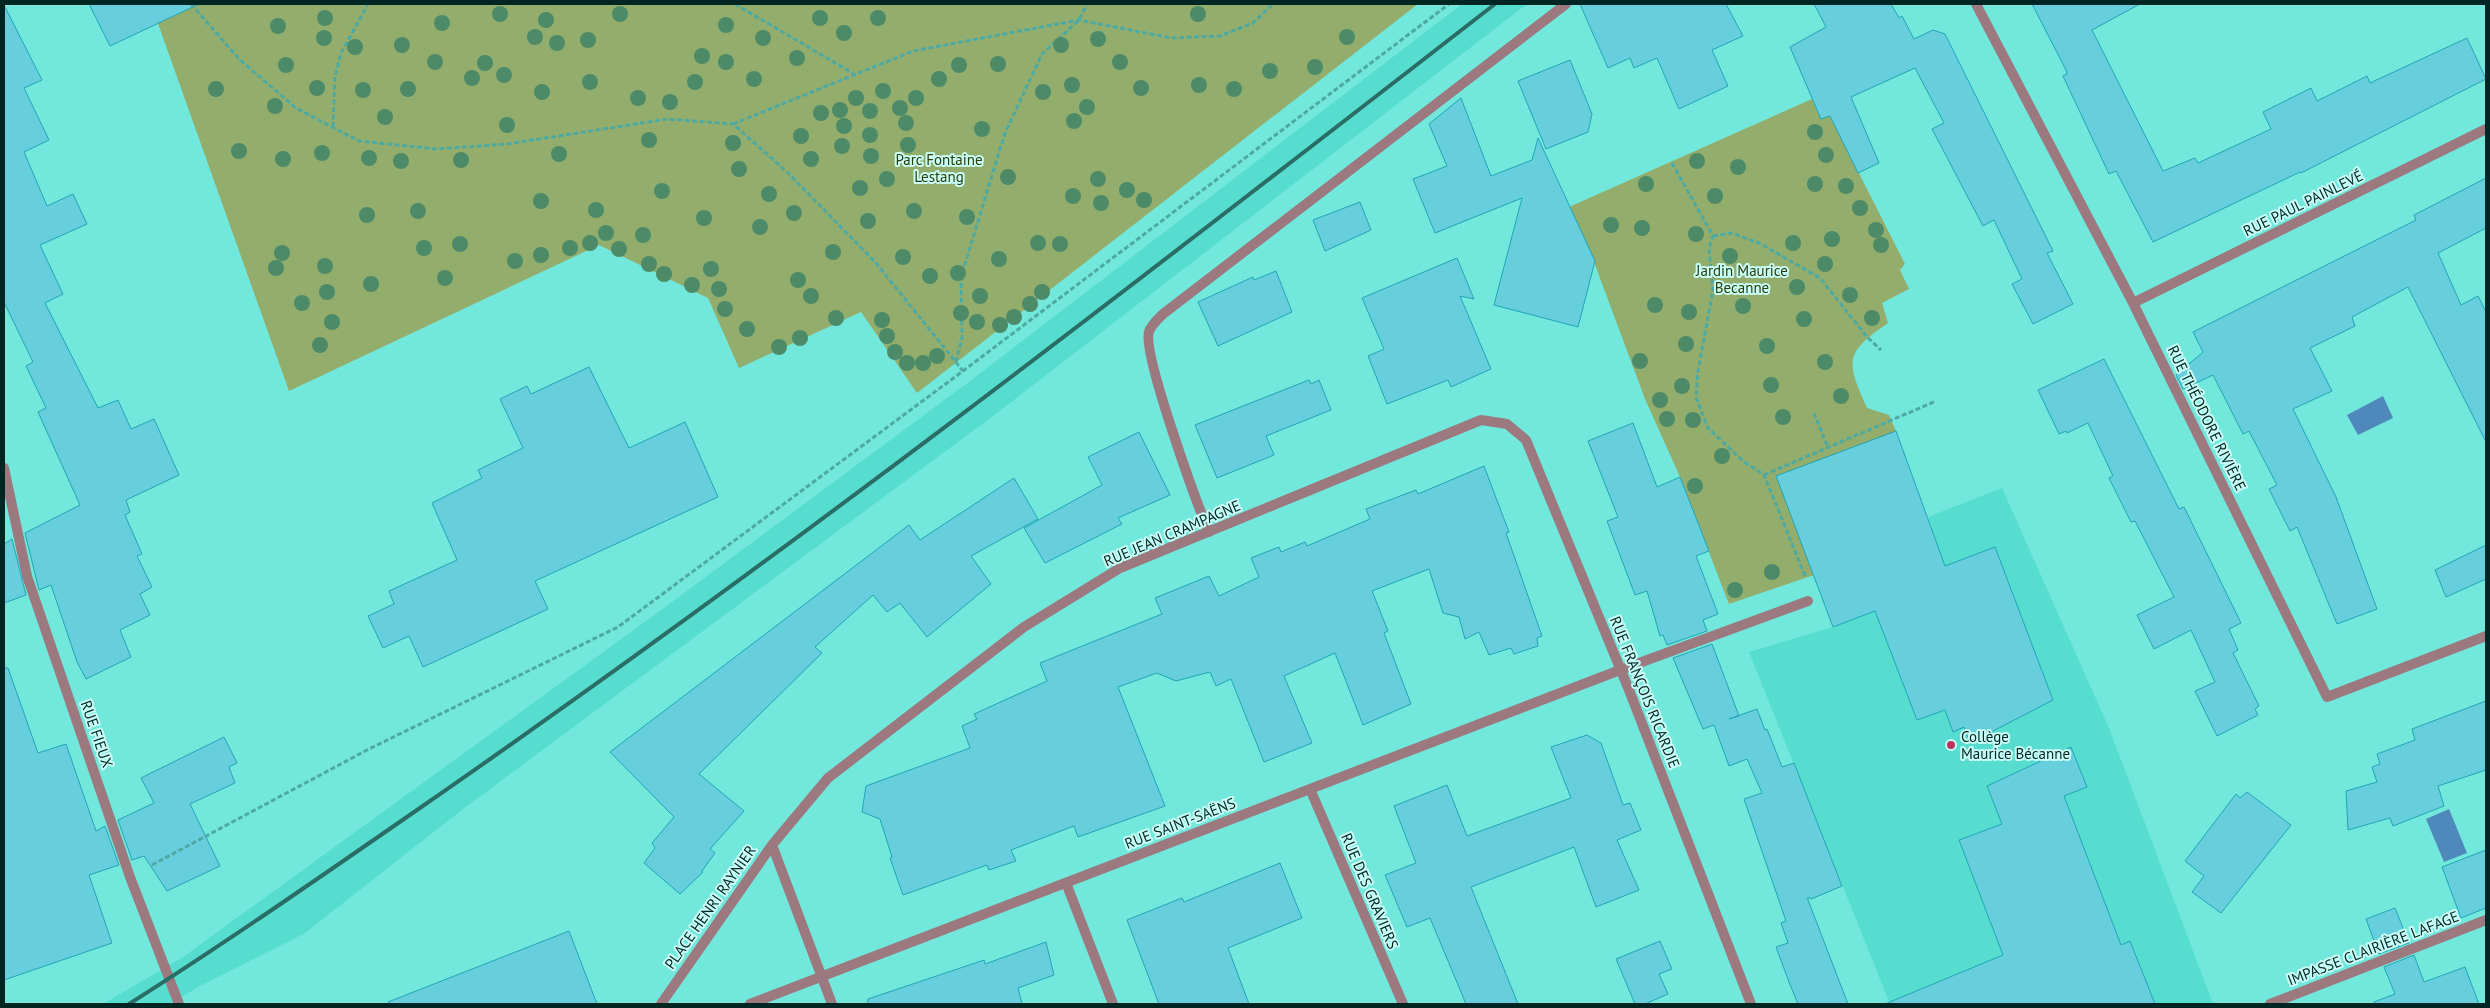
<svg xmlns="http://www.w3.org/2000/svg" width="2490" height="1008" font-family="'PT Sans',sans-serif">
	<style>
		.built { fill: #57dcd0 }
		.green { fill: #93ad6c }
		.water { fill: #4f88bb }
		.building { fill: #66cedc; stroke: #1fa6b5 }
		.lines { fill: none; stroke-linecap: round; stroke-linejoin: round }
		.path { stroke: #4eaaa1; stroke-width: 3; stroke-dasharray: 5 2.5; stroke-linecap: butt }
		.service { stroke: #9c797f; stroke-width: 10 }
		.minor { stroke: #9c797f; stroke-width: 10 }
		.rail { stroke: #2a6d66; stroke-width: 4 }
		.tree { fill: #4c8a68 }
		.poi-dot { fill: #be305d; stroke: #c9fef7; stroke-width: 2 }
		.labels { text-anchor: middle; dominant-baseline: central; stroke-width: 4; stroke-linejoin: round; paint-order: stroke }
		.park-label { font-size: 15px; fill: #2c3d0a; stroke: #c9fef7 }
		.street-label { font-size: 15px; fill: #002623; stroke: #c9fef7 }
		.poi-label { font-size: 15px; fill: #002623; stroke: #c9fef7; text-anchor: start }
	</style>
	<rect width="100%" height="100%" fill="#72e8dc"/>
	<path class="built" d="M1462 4H1527L997 413 463 809 305 933 200 986 170 1004H103L183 957 657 613 970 381Z
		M2002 488 2109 728 2213 1004H1890L1749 652 1833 627 1944 585 1924 531 1932 528 1928 517Z"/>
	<path class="green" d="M151 4H1418L917 393 861 312 739 368 708 298 599 245 289 391Z
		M1812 99 1821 119 1830 116 1905 264 1900 270 1909 289 1882 303 1888 323C1844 353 1846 361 1867 408L1889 415 1896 431 1814 575 1729 604 1680 477 1645 399 1591 254 1569 207Z"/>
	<path class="water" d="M2383 396 2393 418 2358 435 2347 415Z
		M2449 809 2467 853 2444 862 2426 819Z"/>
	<path class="building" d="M89 4H199L110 46Z
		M1580 4H1726L1743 36 1712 50 1728 86 1679 109 1657 58 1634 68 1630 58 1608 68Z
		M1814 4H1891L1899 18 1902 16 1914 39 1933 30 1945 34 2053 251 2047 253 2073 304 2033 324 2012 284 2022 279 1994 220 1983 226 1932 129 1944 123 1915 68 1851 97 1879 163 1858 173 1830 116 1821 119 1790 47 1826 27Z
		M2032 4H2140L2092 30 2163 171 2195 158 2198 163 2271 129 2263 112 2311 88 2317 101 2367 76 2370 83 2467 38 2486 79 2301 173 2300 172 2153 242 2116 171 2109 174 2063 76 2067 74 2066 70Z
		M4 5 42 80 24 88 49 140 24 152 47 206 73 194 87 224 40 245 63 294 45 303 98 408 118 400 131 429 154 419 179 475 126 500 130 512 125 515 142 554 137 556 152 587 140 594 150 615 120 630 131 657 86 679 77 662 51 585 39 590 25 533 80 505 38 412 46 408 26 366 33 362 4 302Z
		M1570 60 1592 114 1588 132 1546 149 1518 81Z
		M1461 98 1491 176 1532 160 1538 138 1595 261 1578 327 1494 305 1522 198 1435 233 1413 179 1447 166 1429 124Z
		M2486 178V228L2438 253 2461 305 2478 296 2486 312V442L2408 287 2352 317 2355 326 2310 348 2332 391 2293 409 2336 497 2377 609 2337 624 2297 527 2290 531 2269 489 2277 485 2249 431 2243 434 2213 375 2183 389 2176 375 2203 352 2193 332 2416 220 2414 215Z
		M1360 202 1371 230 1325 251 1313 220Z
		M1457 258 1474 299 1460 296 1491 369 1451 387 1448 380 1387 404 1368 356 1384 349 1362 298Z
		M1276 271 1292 312 1218 346 1198 302 1253 277 1254 280Z
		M2104 359 2179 509 2184 507 2241 623 2229 629 2238 650 2233 653 2259 706 2255 709 2258 715 2217 736 2195 691 2215 682 2191 630 2154 649 2137 615 2174 597 2135 521 2131 522 2109 478 2113 476 2088 423 2067 433 2066 431 2059 434 2038 390Z
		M589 367 629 448 685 422 718 497 535 581 548 609 423 667 409 636 383 648 368 616 394 604 389 591 457 560 432 503 482 478 478 470 523 448 500 399 527 386 531 394Z
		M1309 380 1311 384 1319 380 1331 410 1266 436 1274 455 1217 478 1195 425Z
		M1633 423 1657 487 1680 477 1709 551 1696 556 1718 614 1703 620 1707 631 1667 645 1663 635 1660 636 1647 591 1635 595 1607 521 1618 517 1588 441Z
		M1896 431 1945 566 1995 547 2053 700 1970 743 1964 727 1953 732 1945 710 1917 720 1875 611 1833 627 1776 476Z
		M1139 432 1170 495 1118 518 1122 524 1045 563 1024 528 1102 485 1088 457Z
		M1484 466 1509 532 1506 533 1542 636 1537 638 1538 646 1514 654 1511 648 1489 655 1479 632 1465 639 1459 617 1443 613 1429 569 1372 591 1388 631 1384 633 1411 704 1363 725 1335 653 1284 676 1312 743 1264 762 1231 679 1216 686 1210 672 1176 681 1157 673 1118 687 1165 806 1078 837 1074 826 1011 850 1016 861 989 870 987 865 903 895 890 858 892 857 880 819 862 812 866 786 970 748 962 726 977 719 974 714 1047 681 1040 663 1162 614 1155 598 1209 576 1219 596 1259 577 1251 558 1279 547 1281 552 1305 542 1307 546 1370 519 1366 509 1416 490 1418 494Z
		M1014 478 1038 519 971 556 991 584 927 637 900 603 887 612 873 595 815 647 822 653 699 774 744 811 710 849 715 853 702 871 703 872 680 894 644 863 655 848 652 843 674 817 610 752 909 525 920 540Z
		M12 539 26 595 4 603V544Z
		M2486 545V579L2446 597 2435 570Z
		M1712 644 1739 716 1729 719 1757 709 1765 730 1767 729 1782 767 1794 763 1842 886 1811 899 1808 897V900L1848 1004H1798L1789 982 1776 947 1788 943 1781 923 1786 921 1744 799 1762 793 1747 759 1729 766 1714 725 1703 729 1673 658Z
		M4 668H8L38 753 66 744 96 831 105 826 119 865 89 875 112 943 4 980Z
		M2486 701V770L2438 786 2444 806 2393 826 2390 818 2348 830 2346 791 2377 782 2372 767 2380 764 2377 754 2415 740 2412 729Z
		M1587 735 1601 743 1623 805 1630 803 1641 830 1617 840 1639 890 1596 907 1574 847 1471 887 1518 1004H1466L1430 918 1407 927 1385 875 1416 863 1394 806 1447 785 1467 836 1571 798 1551 747Z
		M224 737 237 763 229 767 235 783 190 804 220 866 167 891 144 856 132 860 118 820 154 803 141 778Z
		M2071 747 2087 787 2064 796 2121 945 2130 941 2155 1004H1885L2003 955 1959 840 2002 824 1987 786Z
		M2247 792 2291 825 2221 913 2192 892 2204 876 2185 861 2236 794 2240 798Z
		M2486 850V908L2461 918 2442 867Z
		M1280 863 1302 918 1228 948 1249 1004H1159L1127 920 1182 898 1184 902Z
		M2395 908 2409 943 2379 954 2366 919Z
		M569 931 597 1004H389L388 1002Z
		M1660 941 1672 969 1659 974 1668 994 1645 1004H1635L1616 959Z
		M1046 942 1054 975 1018 988 1022 1004H868V999L984 960 985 964Z
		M2414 955 2424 982 2465 967 2479 1004H2374V1002L2395 994 2384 967Z"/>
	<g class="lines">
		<path class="path" d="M191 4 239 59 296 108 359 141 436 149 507 144 668 119 733 124 787 172 876 263 963 371
			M735 4 854 74
			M733 124 913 51 1079 20 1171 38 1220 36 1253 23 1273 4
			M333 127 335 76 341 53 368 4
			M1672 163 1713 236 1709 248 1713 290 1698 371 1696 397 1708 428 1743 461 1764 475 1806 578
			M1713 236 1731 233 1759 243 1820 278 1867 337 1881 350
			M956 362 962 338 961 277 1005 133 1042 54 1079 20 1087 4
			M1814 413 1828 448
			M1764 475 1936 401
			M152 865 367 750 618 627 963 371 1449 4"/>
		<path class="service" d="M1209 532C1197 504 1142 353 1149 332 1151 325 1158 319 1163 314L1566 4
			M1620 670 1808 601"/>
		<path class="minor" d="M1976 4 2133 303 2327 697 2486 636
			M2133 303 2486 129
			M4 468 27 576 130 877 179 1004
			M1310 789 1403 1004
			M772 845 832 1004
			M1066 883 1113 1004
			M661 1004 772 845 828 778 1024 627 1120 568 1481 420 1507 424 1526 440 1629 690 1751 1004
			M750 1004 1620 670
			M2270 1004 2486 920"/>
		<path class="rail" d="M129 1004C222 945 313 882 404 819 778 561 1136 283 1495 4"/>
	</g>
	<g class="tree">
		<circle cx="500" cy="14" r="8"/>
		<circle cx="620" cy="14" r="8"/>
		<circle cx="1198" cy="14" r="8"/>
		<circle cx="325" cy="18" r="8"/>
		<circle cx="820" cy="18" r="8"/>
		<circle cx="878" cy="18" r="8"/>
		<circle cx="546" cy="20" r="8"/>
		<circle cx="442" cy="23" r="8"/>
		<circle cx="726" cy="25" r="8"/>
		<circle cx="278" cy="26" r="8"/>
		<circle cx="844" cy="33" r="8"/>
		<circle cx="535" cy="37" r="8"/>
		<circle cx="1347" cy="37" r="8"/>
		<circle cx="324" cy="38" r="8"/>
		<circle cx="763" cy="38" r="8"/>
		<circle cx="1098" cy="39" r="8"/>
		<circle cx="588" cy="40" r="8"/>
		<circle cx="557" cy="43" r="8"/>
		<circle cx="402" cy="45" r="8"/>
		<circle cx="1061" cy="45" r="8"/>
		<circle cx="355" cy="47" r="8"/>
		<circle cx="702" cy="56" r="8"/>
		<circle cx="797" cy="58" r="8"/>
		<circle cx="435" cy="62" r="8"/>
		<circle cx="726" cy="62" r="8"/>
		<circle cx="1120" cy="62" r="8"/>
		<circle cx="485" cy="63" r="8"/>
		<circle cx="998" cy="64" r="8"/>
		<circle cx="286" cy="65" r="8"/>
		<circle cx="959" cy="65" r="8"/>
		<circle cx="1315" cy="67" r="8"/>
		<circle cx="1270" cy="71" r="8"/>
		<circle cx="504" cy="75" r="8"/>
		<circle cx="472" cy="78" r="8"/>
		<circle cx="754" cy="79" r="8"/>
		<circle cx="939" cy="79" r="8"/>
		<circle cx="590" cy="82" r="8"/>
		<circle cx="695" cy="82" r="8"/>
		<circle cx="1072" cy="85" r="8"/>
		<circle cx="1199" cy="85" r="8"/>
		<circle cx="317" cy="88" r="8"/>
		<circle cx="1141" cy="88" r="8"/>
		<circle cx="216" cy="89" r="8"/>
		<circle cx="408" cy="89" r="8"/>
		<circle cx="1234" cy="89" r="8"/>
		<circle cx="363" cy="90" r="8"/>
		<circle cx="883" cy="91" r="8"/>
		<circle cx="542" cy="92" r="8"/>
		<circle cx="1043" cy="92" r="8"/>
		<circle cx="638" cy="98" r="8"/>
		<circle cx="856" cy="98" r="8"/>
		<circle cx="916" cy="98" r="8"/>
		<circle cx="670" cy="102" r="8"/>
		<circle cx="275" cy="106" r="8"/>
		<circle cx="1087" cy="107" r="8"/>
		<circle cx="900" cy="108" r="8"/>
		<circle cx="840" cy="110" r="8"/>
		<circle cx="870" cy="111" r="8"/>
		<circle cx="821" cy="113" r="8"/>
		<circle cx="385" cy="117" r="8"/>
		<circle cx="1074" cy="121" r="8"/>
		<circle cx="906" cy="123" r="8"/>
		<circle cx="507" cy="125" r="8"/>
		<circle cx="844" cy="126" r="8"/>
		<circle cx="982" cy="129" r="8"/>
		<circle cx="1815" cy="132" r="8"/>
		<circle cx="870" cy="135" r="8"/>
		<circle cx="801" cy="136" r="8"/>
		<circle cx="649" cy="140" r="8"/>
		<circle cx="733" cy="143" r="8"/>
		<circle cx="908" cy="145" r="8"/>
		<circle cx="842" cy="146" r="8"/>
		<circle cx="239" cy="151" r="8"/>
		<circle cx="322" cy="153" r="8"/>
		<circle cx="559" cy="154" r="8"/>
		<circle cx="1826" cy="155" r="8"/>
		<circle cx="871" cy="156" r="8"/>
		<circle cx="369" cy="158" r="8"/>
		<circle cx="283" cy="159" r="8"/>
		<circle cx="811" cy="159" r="8"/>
		<circle cx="461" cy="160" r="8"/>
		<circle cx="401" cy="161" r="8"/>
		<circle cx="1697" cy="161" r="8"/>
		<circle cx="1738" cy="167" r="8"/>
		<circle cx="739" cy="169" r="8"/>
		<circle cx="1008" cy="177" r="8"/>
		<circle cx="887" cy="179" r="8"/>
		<circle cx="1098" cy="179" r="8"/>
		<circle cx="1646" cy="184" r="8"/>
		<circle cx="1815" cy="184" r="8"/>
		<circle cx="1846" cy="186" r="8"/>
		<circle cx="860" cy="188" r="8"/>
		<circle cx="1127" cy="190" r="8"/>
		<circle cx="662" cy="191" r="8"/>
		<circle cx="769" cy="194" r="8"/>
		<circle cx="1073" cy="196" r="8"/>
		<circle cx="1715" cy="196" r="8"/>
		<circle cx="1144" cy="200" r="8"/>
		<circle cx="541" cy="201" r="8"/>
		<circle cx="1101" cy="203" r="8"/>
		<circle cx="1860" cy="208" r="8"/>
		<circle cx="596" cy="210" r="8"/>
		<circle cx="418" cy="211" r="8"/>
		<circle cx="914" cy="211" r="8"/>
		<circle cx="794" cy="213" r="8"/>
		<circle cx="367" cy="215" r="8"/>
		<circle cx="967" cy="217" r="8"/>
		<circle cx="704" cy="218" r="8"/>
		<circle cx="868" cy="221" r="8"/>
		<circle cx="1611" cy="225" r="8"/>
		<circle cx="760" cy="227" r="8"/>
		<circle cx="1642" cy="228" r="8"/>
		<circle cx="1876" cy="230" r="8"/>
		<circle cx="606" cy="233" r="8"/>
		<circle cx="1696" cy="234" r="8"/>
		<circle cx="643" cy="235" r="8"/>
		<circle cx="1832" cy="239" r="8"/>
		<circle cx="590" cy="243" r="8"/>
		<circle cx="1038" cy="243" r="8"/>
		<circle cx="1793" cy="243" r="8"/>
		<circle cx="460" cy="244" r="8"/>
		<circle cx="1060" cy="244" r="8"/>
		<circle cx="1881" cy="245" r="8"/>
		<circle cx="424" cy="248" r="8"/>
		<circle cx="570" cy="248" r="8"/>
		<circle cx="619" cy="249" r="8"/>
		<circle cx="833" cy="252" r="8"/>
		<circle cx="282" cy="253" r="8"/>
		<circle cx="541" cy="255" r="8"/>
		<circle cx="1730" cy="256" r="8"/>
		<circle cx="903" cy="257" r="8"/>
		<circle cx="999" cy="259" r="8"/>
		<circle cx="515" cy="261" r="8"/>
		<circle cx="649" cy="264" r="8"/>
		<circle cx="1825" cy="264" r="8"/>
		<circle cx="325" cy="266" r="8"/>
		<circle cx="276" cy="268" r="8"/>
		<circle cx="711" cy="269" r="8"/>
		<circle cx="958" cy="273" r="8"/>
		<circle cx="664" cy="274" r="8"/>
		<circle cx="930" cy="276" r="8"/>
		<circle cx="445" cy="278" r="8"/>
		<circle cx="798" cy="280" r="8"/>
		<circle cx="371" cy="284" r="8"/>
		<circle cx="692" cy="285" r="8"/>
		<circle cx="1797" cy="287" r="8"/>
		<circle cx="719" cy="289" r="8"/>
		<circle cx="327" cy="292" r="8"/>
		<circle cx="1042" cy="292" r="8"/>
		<circle cx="1850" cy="295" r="8"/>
		<circle cx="811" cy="296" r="8"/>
		<circle cx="980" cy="296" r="8"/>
		<circle cx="302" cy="303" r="8"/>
		<circle cx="1030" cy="304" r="8"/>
		<circle cx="1655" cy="305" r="8"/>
		<circle cx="1743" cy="306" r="8"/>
		<circle cx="725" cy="309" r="8"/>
		<circle cx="1689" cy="312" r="8"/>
		<circle cx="961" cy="313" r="8"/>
		<circle cx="1014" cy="317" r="8"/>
		<circle cx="836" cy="318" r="8"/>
		<circle cx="1872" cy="318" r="8"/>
		<circle cx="1804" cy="319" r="8"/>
		<circle cx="882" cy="320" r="8"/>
		<circle cx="332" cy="322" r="8"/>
		<circle cx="977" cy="322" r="8"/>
		<circle cx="1000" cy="325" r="8"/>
		<circle cx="747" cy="329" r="8"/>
		<circle cx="887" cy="336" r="8"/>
		<circle cx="800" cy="338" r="8"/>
		<circle cx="1686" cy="344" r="8"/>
		<circle cx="320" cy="345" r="8"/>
		<circle cx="1767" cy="346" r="8"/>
		<circle cx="779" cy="347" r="8"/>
		<circle cx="895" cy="352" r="8"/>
		<circle cx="937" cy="356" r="8"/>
		<circle cx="1640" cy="361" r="8"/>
		<circle cx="1825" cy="362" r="8"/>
		<circle cx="907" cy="363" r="8"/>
		<circle cx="923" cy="363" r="8"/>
		<circle cx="1771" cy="385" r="8"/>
		<circle cx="1682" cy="386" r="8"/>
		<circle cx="1841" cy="396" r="8"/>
		<circle cx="1660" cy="400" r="8"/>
		<circle cx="1783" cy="417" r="8"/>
		<circle cx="1667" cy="419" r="8"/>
		<circle cx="1693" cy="420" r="8"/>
		<circle cx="1722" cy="456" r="8"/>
		<circle cx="1695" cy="486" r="8"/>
		<circle cx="1772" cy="572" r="8"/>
		<circle cx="1735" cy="590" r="8"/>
	</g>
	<circle class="poi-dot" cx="1951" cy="745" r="5"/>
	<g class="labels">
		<g class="park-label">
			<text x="939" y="159">Parc Fontaine<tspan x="939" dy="17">Lestang</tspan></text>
			<text x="1742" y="270">Jardin Maurice<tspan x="1742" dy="17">Becanne</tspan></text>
		</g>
		<g class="street-label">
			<text transform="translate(2303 203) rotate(-26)">RUE PAUL PAINLEVÉ</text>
			<text transform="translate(2207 418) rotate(64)">RUE THÉODORE RIVIÈRE</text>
			<text transform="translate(1172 533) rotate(-23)">RUE JEAN CRAMPAGNE</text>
			<text transform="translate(1645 692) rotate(68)">RUE FRANÇOIS RICARDIE</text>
			<text transform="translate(97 734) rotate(71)">RUE FIEUX</text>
			<text transform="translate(1180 823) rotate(-21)">RUE SAINT-SAËNS</text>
			<text transform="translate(1370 891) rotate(67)">RUE DES GRAVIERS</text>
			<text transform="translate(710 907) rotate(-55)">PLACE HENRI RAYNIER</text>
			<text transform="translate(2373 948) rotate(-21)">IMPASSE CLAIRIÈRE LAFAGE</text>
		</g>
		<g class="poi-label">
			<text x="1961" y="736">Collège<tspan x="1961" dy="17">Maurice Bécanne</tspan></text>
		</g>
	</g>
	<rect width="2490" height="1008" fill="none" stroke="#002623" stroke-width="10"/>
</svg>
